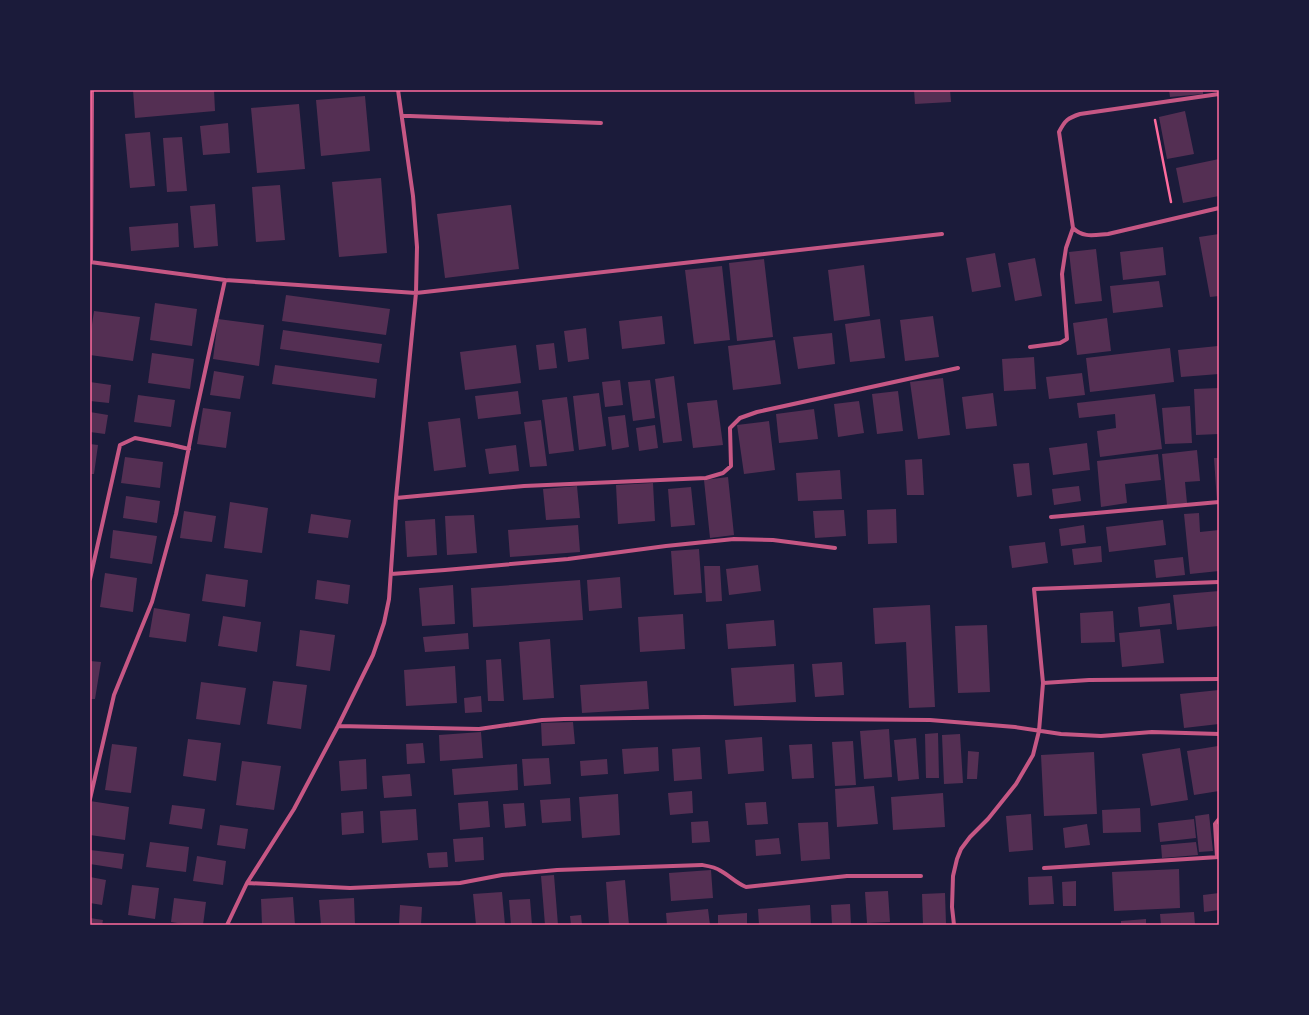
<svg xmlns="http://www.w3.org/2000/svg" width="1309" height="1015" font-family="'Source Serif 4',serif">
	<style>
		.building { fill: #542f53 }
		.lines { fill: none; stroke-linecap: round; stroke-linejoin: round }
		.path { stroke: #ff6b9d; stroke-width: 2.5 }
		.minor { stroke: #c65784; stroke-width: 4 }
		.neatline { fill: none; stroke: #ff6b9d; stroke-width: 1.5 }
	</style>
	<rect width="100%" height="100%" fill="#1b1b3a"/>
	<path class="building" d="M133 90H214L215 111 135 118Z
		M914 90H950L951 102 915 104Z
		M1169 90H1203V94L1170 97Z
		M365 96 370 151 321 156 316 100Z
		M299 104 305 169 257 173 251 108Z
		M1185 111 1194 154 1167 159 1159 117Z
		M228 123 230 153 203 155 200 126Z
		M150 132 155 186 130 188 125 134Z
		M182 137 187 191 167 192 163 138Z
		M1219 159V196L1183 203 1176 168Z
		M381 178 387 253 339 257 332 182Z
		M280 185 285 240 256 242 252 187Z
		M215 204 218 246 194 248 190 206Z
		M511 205 519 269 445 278 437 214Z
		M178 223 179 247 131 251 129 227Z
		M1219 234V296L1210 297 1199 237Z
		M1163 247 1166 275 1123 280 1120 252Z
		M1096 249 1102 301 1075 304 1069 252Z
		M995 253 1001 287 972 292 966 258Z
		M1035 258 1042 296 1015 301 1008 263Z
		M764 259 773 337 737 341 729 263Z
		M864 265 870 316 834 321 828 270Z
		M722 266 730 340 694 344 685 270Z
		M1159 281 1163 307 1113 313 1110 286Z
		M286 295 390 309 386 335 282 321Z
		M155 303 197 309 192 346 150 340Z
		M94 311 140 317 133 361 90 355V338Z
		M662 316 665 344 622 349 619 321Z
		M933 316 939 357 905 361 900 320Z
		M1107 318 1111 351 1077 355 1073 323Z
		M218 319 264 325 259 366 213 359Z
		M880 319 885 358 850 362 845 324Z
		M586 328 589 359 568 362 564 331Z
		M283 330 382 344 379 363 280 349Z
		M832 333 835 364 798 369 793 337Z
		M775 340 781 384 733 390 728 346Z
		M554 343 557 368 539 370 536 345Z
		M516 345 521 383 465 390 460 352Z
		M1218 346 1219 374 1181 377 1178 350Z
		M1170 348 1174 382 1090 392 1086 358Z
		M152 353 194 359 190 389 148 383Z
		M1034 357 1036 389 1004 391 1002 359Z
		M275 365 377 379 375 398 272 384Z
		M214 371 244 376 240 399 210 395Z
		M1082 373 1085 395 1049 399 1046 377Z
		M674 376 682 441 663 443 655 379Z
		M943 378 950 435 918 439 910 382Z
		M620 380 623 405 605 407 602 382Z
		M650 380 655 418 633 421 628 382Z
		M90 382 111 385 109 403 90 401Z
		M1219 388V434L1196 435 1194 389Z
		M518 391 521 414 478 419 475 396Z
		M898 391 903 431 877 434 872 394Z
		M599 393 606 446 579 450 573 396Z
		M993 393 997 426 966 429 962 397Z
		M1155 394 1162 449 1100 457 1097 431 1116 428 1115 414 1079 418 1077 403Z
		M138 395 175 400 171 427 134 422Z
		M567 397 574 451 549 454 542 400Z
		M717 400 723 445 693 448 687 403Z
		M859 401 864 433 838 437 834 404Z
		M1190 406 1192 443 1165 444 1162 408Z
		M203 408 231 412 226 448 197 444Z
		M814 409 818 439 779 443 776 414Z
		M90 412 108 415 105 434 90 432Z
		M625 415 629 447 612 450 608 417Z
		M460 418 466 467 434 471 428 422Z
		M541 420 547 466 530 467 524 422Z
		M769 421 775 470 744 474 737 425Z
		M655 425 658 448 639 451 636 428Z
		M1087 443 1090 470 1053 475 1049 448Z
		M90 444 98 445 94 474H90Z
		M516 445 519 471 489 474 485 449Z
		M1197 450 1200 481 1185 482 1187 503 1167 505 1162 454Z
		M1158 454 1161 480 1125 484 1127 503 1101 507 1097 461Z
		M125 457 163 462 160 488 121 483Z
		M1214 458H1219V502H1217Z
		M922 459 924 495H907L905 460Z
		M1029 463 1032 495 1017 497 1013 464Z
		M840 470 842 499 798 501 796 473Z
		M728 477 734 535 710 538 704 480Z
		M653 483 655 521 618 524 616 485Z
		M577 486 580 518 546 520 543 489Z
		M1079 486 1081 501 1054 505 1052 489Z
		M691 487 695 525 671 527 668 489Z
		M126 496 160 501 157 523 123 518Z
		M230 502 268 508 262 553 224 548Z
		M896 509 897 543 868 544 867 510Z
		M844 510 846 536 815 538 813 511Z
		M184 511 216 516 212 542 180 538Z
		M1199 513 1200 532 1219 530V571L1190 574 1184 514Z
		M311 514 351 520 348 538 308 533Z
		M474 515 477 553 447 555 445 516Z
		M435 519 437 555 407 557 405 521Z
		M1163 520 1166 545 1109 552 1106 527Z
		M578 525 580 552 510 557 508 530Z
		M1084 525 1086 543 1061 546 1059 529Z
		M113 530 157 536 152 564 110 558Z
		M1045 542 1048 563 1012 568 1009 546Z
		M1101 546 1102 562 1074 565 1072 549Z
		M699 549 702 593 674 595 671 551Z
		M1183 557 1185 575 1156 578 1154 560Z
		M758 565 761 591 729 595 726 569Z
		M704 566H720L722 601 706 602Z
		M105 573 137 578 133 612 100 607Z
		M206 574 248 580 245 607 202 601Z
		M620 577 622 608 589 611 587 580Z
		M317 580 350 585 348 604 315 599Z
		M580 580 583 620 473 627 471 588Z
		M453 585 455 624 422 626 419 588Z
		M1219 591V626L1177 630 1173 595Z
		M1170 603 1172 624 1140 627 1138 607Z
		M930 605 935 707 909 708 906 642 875 644 873 608Z
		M154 608 190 614 186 642 149 637Z
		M1113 611 1115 642 1081 643 1080 613Z
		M683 614 685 649 640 652 638 617Z
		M223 616 261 622 257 652 218 646Z
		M774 620 776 646 728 649 726 624Z
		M987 625 990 692 958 693 955 626Z
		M1160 629 1164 663 1122 667 1119 633Z
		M300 630 335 635 330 671 296 666Z
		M468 633 469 649 425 652 423 637Z
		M550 639 554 698 523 700 519 642Z
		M501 659 504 701H488L486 660Z
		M90 661 101 662 95 699H90Z
		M842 662 844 695 815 697 812 664Z
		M794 664 796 702 734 706 731 668Z
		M455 666 457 703 406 706 404 670Z
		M273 681 307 685 301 729 267 724Z
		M647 681 649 709 582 713 580 685Z
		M201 682 246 688 240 725 196 719Z
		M1219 690V724L1184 728 1180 694Z
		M481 696 482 712 465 713 464 698Z
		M573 722 575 744 542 746 541 723Z
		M889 729 892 777 864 779 860 731Z
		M481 732 483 758 440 761 439 735Z
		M938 733 939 778H926L925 734Z
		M960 734 963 783 944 784 942 735Z
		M762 737 764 771 728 774 725 740Z
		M916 738 919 779 898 781 894 740Z
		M188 739 221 743 216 781 183 776Z
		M853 741 856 785 835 786 832 742Z
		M423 743 425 763 407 764 406 744Z
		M112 744 137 747 131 793 105 790Z
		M812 744 814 778 792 779 789 745Z
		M1218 746 1219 791 1194 795 1187 751Z
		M658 747 659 771 624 774 622 749Z
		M700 747 702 779 674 781 672 749Z
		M1180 748 1188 800 1151 806 1142 754Z
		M968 751 979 752 977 779H967Z
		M1094 752 1097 814 1044 816 1041 755Z
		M549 758 551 784 524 786 522 759Z
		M366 759 367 789 341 791 339 761Z
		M607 759 608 774 581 776 580 761Z
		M242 761 281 766 274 810 236 805Z
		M517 764 518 790 454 795 452 769Z
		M410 774 412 796 384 798 382 776Z
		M874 786 878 824 837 827 835 789Z
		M692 791 693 813 670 815 668 793Z
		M943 793 945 827 893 830 891 797Z
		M618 794 620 835 582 838 579 797Z
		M570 798 571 821 542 823 540 800Z
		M90 801 129 807 125 840 90 835Z
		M488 801 490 827 460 830 458 803Z
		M766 802 768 824 747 825 745 803Z
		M524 803 526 826 505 828 503 804Z
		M172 805 205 809 202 829 169 824Z
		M1140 808 1141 832 1103 833 1102 810Z
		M416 809 418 840 382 843 380 811Z
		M363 811 364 833 342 835 341 813Z
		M1031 814 1033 850 1009 852 1006 816Z
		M1209 814 1213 851 1199 852 1195 816Z
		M1194 819 1196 838 1160 842 1158 823Z
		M708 821 710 842 692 843 691 822Z
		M828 822 830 859 801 861 798 823Z
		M1087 824 1090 845 1065 848 1063 828Z
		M220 825 248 829 245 849 217 845Z
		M483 837 484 860 455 862 453 839Z
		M779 838 781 854 756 856 755 840Z
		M150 842 189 847 186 872 146 867Z
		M1196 842 1198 855 1162 858 1161 845Z
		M90 850 124 854 122 869 90 864Z
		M447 852 448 867 429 868 427 853Z
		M197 856 226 861 223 885 193 881Z
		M1179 869 1180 908 1114 911 1112 872Z
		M711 870 713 898 671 901 669 873Z
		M554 875 558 925H545L541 876Z
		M1052 876 1054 904 1029 905 1028 877Z
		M90 877 106 880 102 905 90 903Z
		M625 880 629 925H609L606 882Z
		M1076 881V906H1063L1062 882Z
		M132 885 159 888 155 919 128 915Z
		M888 891 890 922 867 923 865 892Z
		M502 892 505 925H476L473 894Z
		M945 893 946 924 923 925 922 894Z
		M1219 893V910L1204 912 1203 895Z
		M293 897 295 925H262L261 899Z
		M174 898 206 902 203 925H190L171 922Z
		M354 898 355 925H321L319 900Z
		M530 899 532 925H511L509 900Z
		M850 904 851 925H832L831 905Z
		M400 905 422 907 421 925H399Z
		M810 905 811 925H759L758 909Z
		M708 909 710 925H667L666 913Z
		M1194 912 1195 925H1161L1160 914Z
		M747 913V925H718V915Z
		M581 915 582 925H571L570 916Z
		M90 918 103 920 102 925H90Z
		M1146 919V925H1121V921Z"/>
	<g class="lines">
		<path class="path" d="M1155 120 1171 202"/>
		<path class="minor" d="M402 116H410L601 123
			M1073 228C1083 238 1094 235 1108 234L1219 208
			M90 262 225 280 416 293 942 234
			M91 262 92 90
			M1030 347 1060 343 1067 339 1062 274 1066 248 1073 228 1059 132C1065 120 1068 118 1080 114L1219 94
			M396 498 524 486 706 478 723 473 731 466 730 428 740 418 757 412 958 368
			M1051 517 1219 502
			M391 574 445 570 568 559 666 546 734 539 773 540 835 548
			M90 579 120 445 135 438 172 445 189 449
			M1043 683 1089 680 1219 679
			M338 726 479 729 542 720 564 719 704 717 817 719 930 720 1015 727 1061 734 1101 736 1152 732 1219 734
			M90 799 114 695 152 602 176 514 192 431 225 280
			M1217 857 1215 824 1219 819
			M1044 868 1219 857
			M247 883 350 888 460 883 502 875 557 870 702 865C708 866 715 867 721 871 730 876 736 883 746 887L847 876H921
			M227 925 247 883 294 809 338 726 373 655 384 623 389 599 396 498 416 293 417 247 413 196 398 90
			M954 925 952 907 953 876 957 859 961 849 970 837 988 819 1016 784 1033 755 1039 731 1043 683 1034 589 1219 582"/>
	</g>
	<rect width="1309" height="1015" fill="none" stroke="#1b1b3a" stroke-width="182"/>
	<rect x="91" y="91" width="1127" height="833" class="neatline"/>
</svg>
